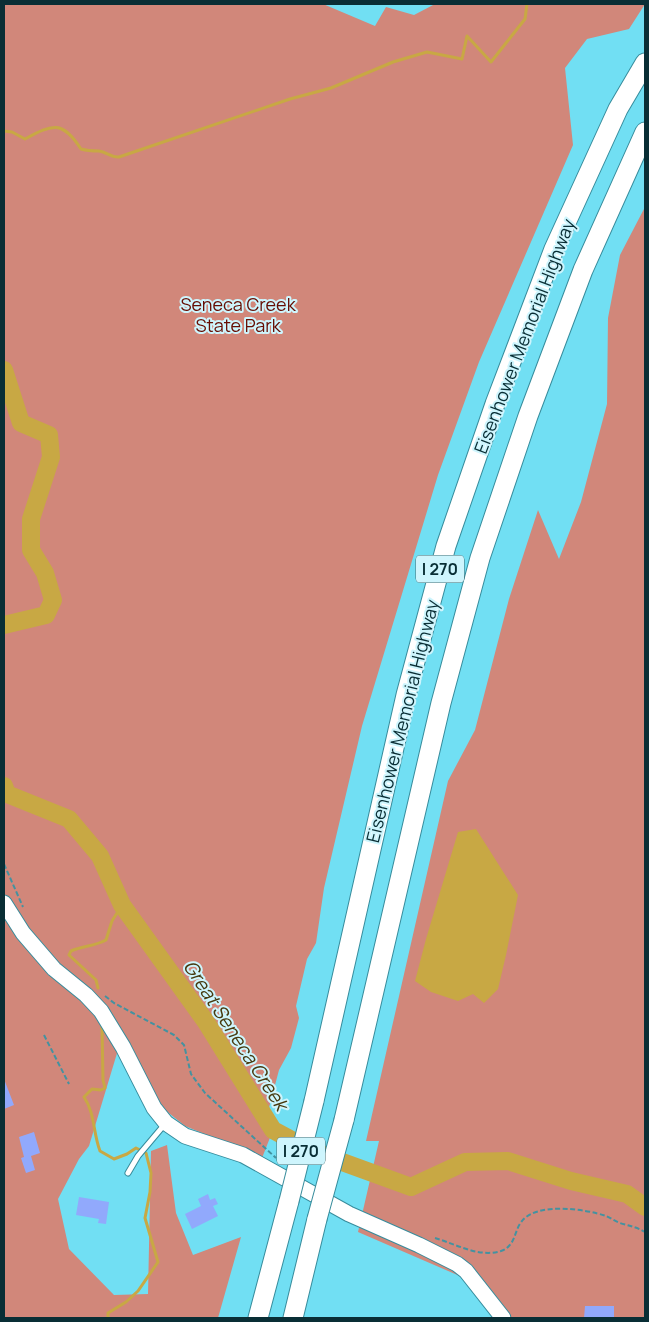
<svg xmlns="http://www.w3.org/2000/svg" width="649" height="1322" font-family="Manrope,sans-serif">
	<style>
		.green { fill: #d1877a }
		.water { fill: #c8a844 }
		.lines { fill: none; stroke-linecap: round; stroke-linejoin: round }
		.stream { stroke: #c8a844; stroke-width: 3 }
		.river { stroke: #c8a844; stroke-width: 18 }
		.building { fill: #91a9fc }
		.lane-casing { stroke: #378c9c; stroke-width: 7 }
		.secondary-casing { stroke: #378c9c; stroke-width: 17 }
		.highway-casing { stroke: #378c9c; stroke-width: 21 }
		.path { stroke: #4492a0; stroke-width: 2; stroke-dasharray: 5 2.5; stroke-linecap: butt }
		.lane { stroke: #fff; stroke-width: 5 }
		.secondary { stroke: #fff; stroke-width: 15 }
		.highway { stroke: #fff; stroke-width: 19 }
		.highway-bridge-casing { stroke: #378c9c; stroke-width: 21; stroke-linecap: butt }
		.highway-bridge { stroke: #fff; stroke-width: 19 }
		.labels { text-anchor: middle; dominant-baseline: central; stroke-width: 4; stroke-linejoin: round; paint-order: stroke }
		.shield { fill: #cef5fd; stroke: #446a71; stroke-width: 1 }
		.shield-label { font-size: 16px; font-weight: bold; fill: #092e35 }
		.park-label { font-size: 18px; fill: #660d03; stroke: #cef5fd }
		.street-label { font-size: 18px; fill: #092e35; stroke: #cef5fd }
		.water-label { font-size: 19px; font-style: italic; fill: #47390f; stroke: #cef5fd }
	</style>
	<rect width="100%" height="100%" fill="#71dff3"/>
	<path class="green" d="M4 4H323L375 26 386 7 414 15 435 4H645L629 29 587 39 565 68 573 145 479 362 438 475 362 726 324 888 316 943 307 959 296 1006 299 1018 291 1048 279 1070 266 1119 273 1130 262 1158 216 1142 207 1135 185 1126 165 1110 162 1105 152 1098 121 1040 89 1146 79 1159 58 1199 69 1249 114 1295 148 1294 151 1151 167 1145 176 1213 193 1255 241 1237 218 1318H4Z
		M645 207V1318H494L462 1277 358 1232 379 1141H366L448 781 475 730 509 599 538 510 559 559 581 502 607 404 608 318 620 255Z"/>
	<path class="water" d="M476 829 518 895 506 955 498 989 484 1003 473 994 458 1001 431 992 415 981 426 939 458 832Z"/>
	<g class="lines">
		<path class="stream" d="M4 131 12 132 25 139C53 124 62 120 81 149 88 151 92 151 99 151 107 152 111 158 119 157L290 99 331 88 393 62 427 52 462 59 467 36 491 62 525 19 527 4
			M98 988 96 980 69 955 71 951C83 946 95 946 106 940L112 921 122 905
			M102 1026 103 1080 105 1088 101 1090 92 1089 84 1097C95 1113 93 1133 100 1151L114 1159 127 1154 136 1148 146 1153 151 1173 150 1192 145 1218 158 1262 138 1291 126 1302 108 1313V1318"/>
		<path class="river" d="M4 370 21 423 49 435 51 457 31 519V550L45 573 53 600 46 615 4 625
			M4 786 7 794 69 819 100 856 122 905 206 1022 273 1130 312 1151 411 1187 465 1162 508 1161 571 1181 627 1194 645 1207"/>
	</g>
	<path class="building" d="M4 1079 14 1105 4 1109Z
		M34 1132 40 1153 31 1156 35 1170 26 1173 21 1158 24 1157 19 1137Z
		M208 1194 210 1200 215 1198 218 1204 213 1206 218 1216 192 1229 185 1214 201 1206 198 1199Z
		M79 1197 109 1202 106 1224 98 1223 99 1219 76 1215Z
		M585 1306H614V1318H584Z"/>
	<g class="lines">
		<g class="lane-casing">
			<path id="lane" d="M128 1173 138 1156 165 1124"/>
		</g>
		<g class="secondary-casing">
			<path id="secondary" d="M4 903 23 933 54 969 86 995 101 1011 123 1047 154 1108 166 1123 185 1136 243 1155 349 1214 419 1245 457 1264 466 1271 503 1318"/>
		</g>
		<g class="highway-casing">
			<path id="highway" d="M314 1101 406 695 446 546 495 404 554 249 618 109 645 63
				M344 1120 441 703 480 558 528 416 583 270 645 132
				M258 1318 289 1201
				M293 1318 317 1219"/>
		</g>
		<path class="path" d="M4 864 23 907
			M105 996 114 1003 174 1035 184 1045 191 1074 205 1093 276 1158
			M44 1035 69 1084
			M435 1238C456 1244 479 1258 501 1251 516 1246 514 1230 522 1221 537 1202 586 1209 606 1216 611 1218 615 1221 620 1223 629 1226 637 1227 645 1232"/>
		<use href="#lane" class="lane"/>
		<use href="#secondary" class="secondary"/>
		<use href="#highway" class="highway"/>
		<g class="highway-bridge-casing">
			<path id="highway-bridge" d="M289 1201 314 1101
				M317 1219 344 1120"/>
		</g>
		<use href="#highway-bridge" class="highway-bridge"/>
	</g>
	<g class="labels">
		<g class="shield">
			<rect x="416" y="555.5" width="48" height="27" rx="4"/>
			<rect x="277" y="1137.5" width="48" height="27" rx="4"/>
		</g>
		<g class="shield-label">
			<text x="440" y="569">I 270</text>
			<text x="301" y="1151">I 270</text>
		</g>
		<g class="park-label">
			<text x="238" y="304">Seneca Creek<tspan x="238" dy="21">State Park</tspan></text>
		</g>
		<g class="street-label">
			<text transform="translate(524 336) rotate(-69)">Eisenhower Memorial Highway</text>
			<text transform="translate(402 721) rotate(-76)">Eisenhower Memorial Highway</text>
		</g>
		<g class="water-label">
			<text transform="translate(236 1035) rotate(57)">Great Seneca Creek</text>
		</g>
	</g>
	<rect width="649" height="1322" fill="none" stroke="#092e35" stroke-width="10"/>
</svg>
